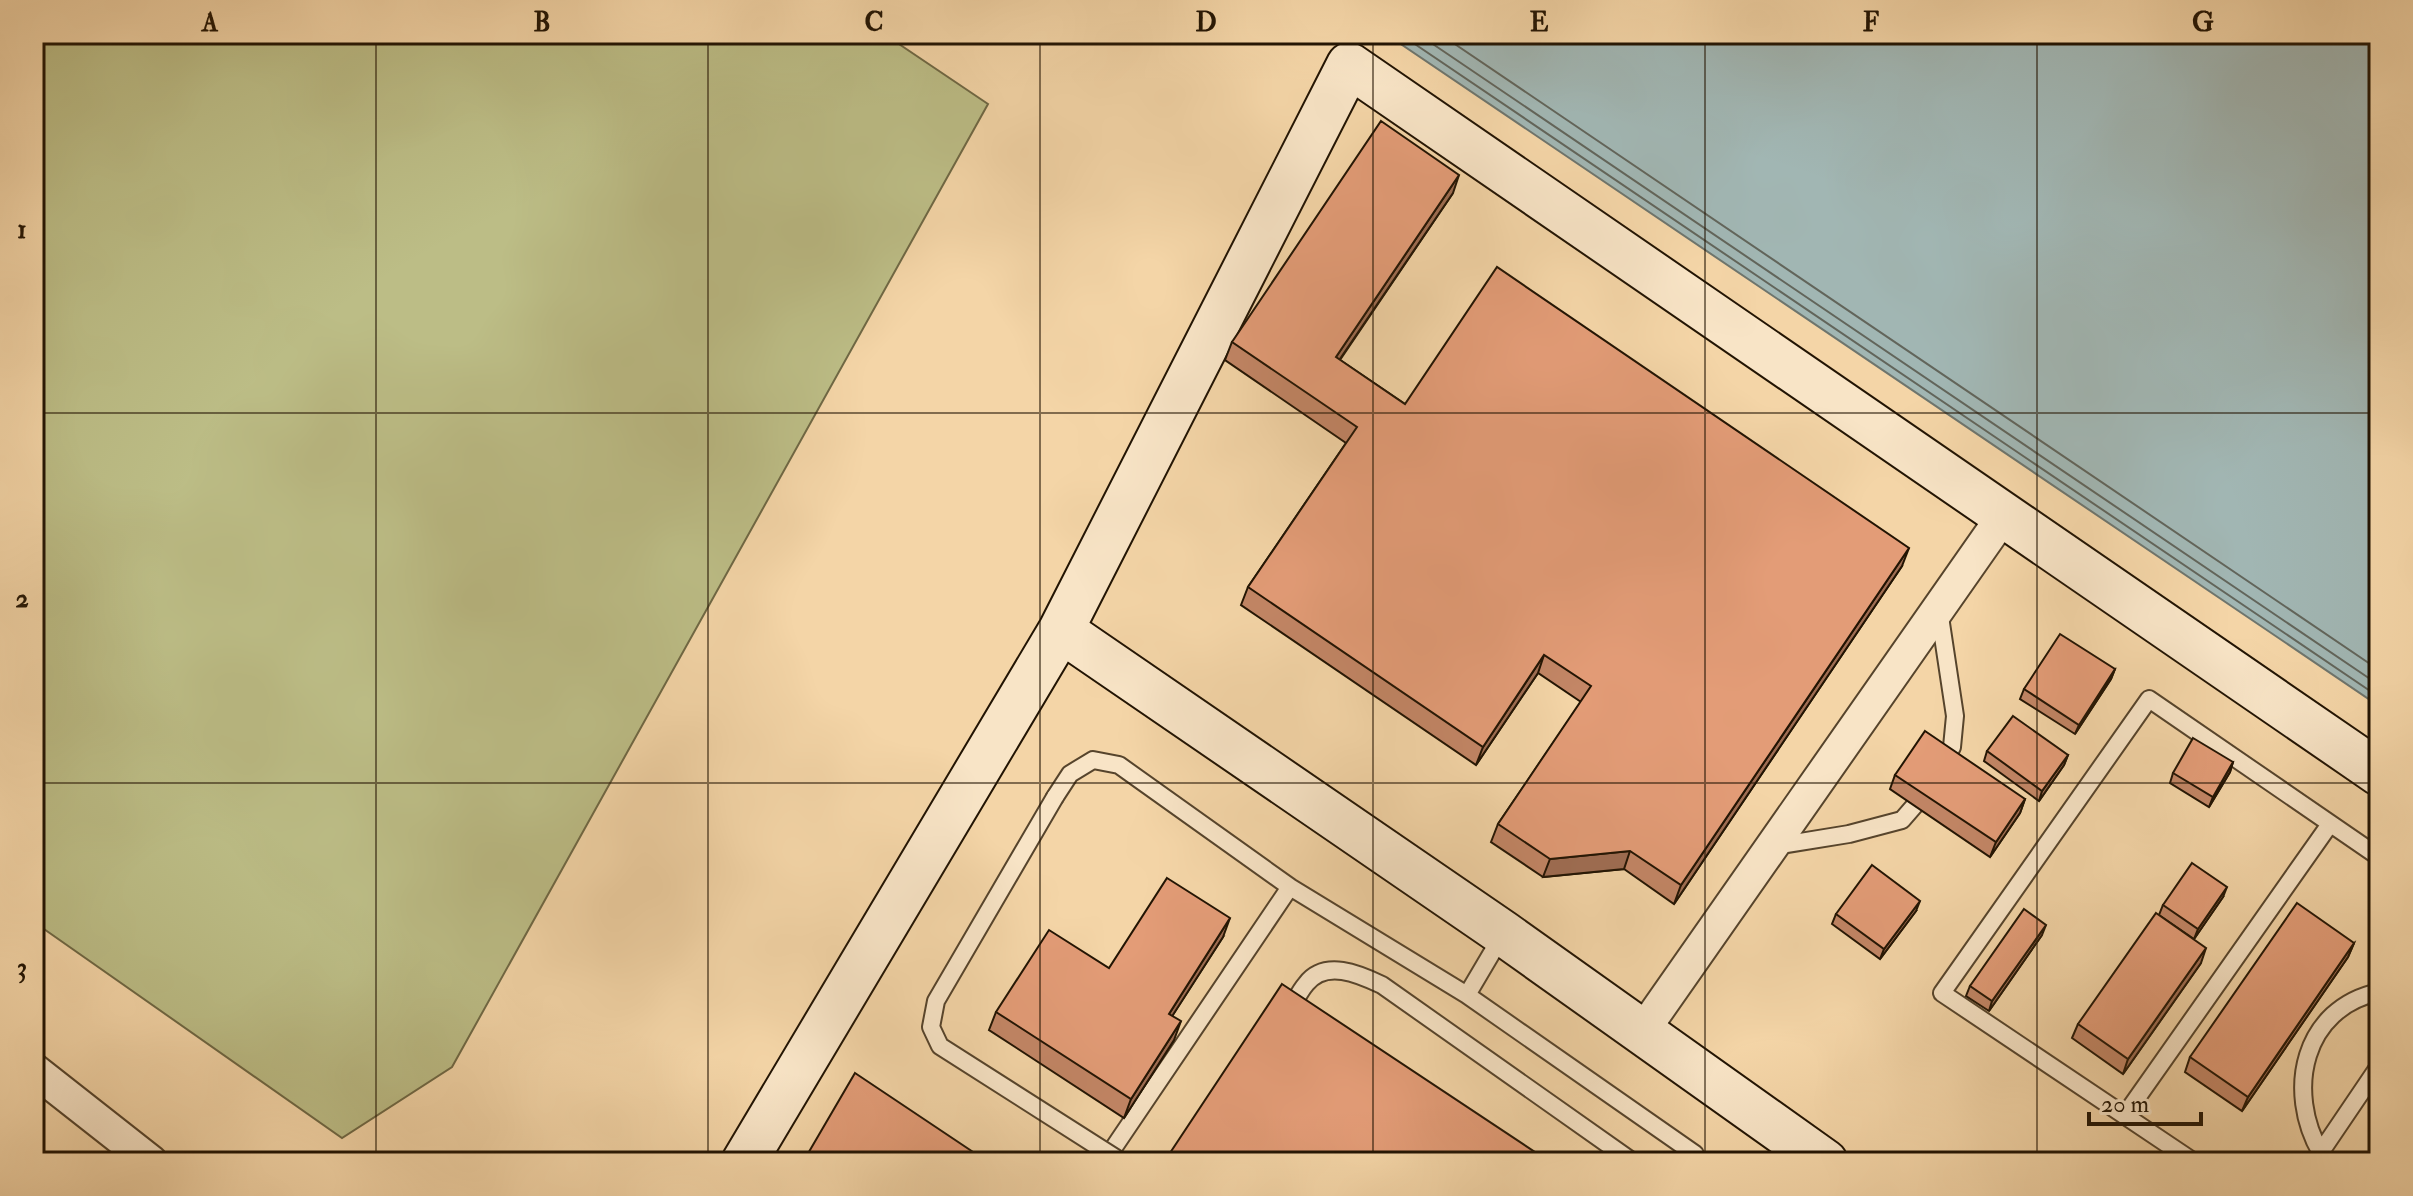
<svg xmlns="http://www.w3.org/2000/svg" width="2413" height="1196" font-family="'IM FELL Double Pica',serif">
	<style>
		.green { fill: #bcbd86; stroke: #6f6844; stroke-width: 2 }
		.water { fill: #a1b6b3; stroke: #6e756d; stroke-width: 2 }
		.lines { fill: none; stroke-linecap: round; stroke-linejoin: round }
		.shore { stroke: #62655b; stroke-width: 2 }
		.lane-casing { stroke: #56442c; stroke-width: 20 }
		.street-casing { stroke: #56442c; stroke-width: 36 }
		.secondary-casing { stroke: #221403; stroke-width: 48 }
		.lane { stroke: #f8e4c6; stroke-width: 16 }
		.street { stroke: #f8e4c6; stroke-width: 32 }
		.secondary { stroke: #f8e4c6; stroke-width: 44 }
		.lane-bridge-casing { stroke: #56442c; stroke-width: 20; stroke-linecap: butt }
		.lane-bridge { stroke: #f8e4c6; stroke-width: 16 }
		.wall { fill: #c38666; stroke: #221403; stroke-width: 2 }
		.shaded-wall { fill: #9f6d53; stroke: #221403; stroke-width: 2 }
		.building { fill: #e39c77; stroke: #221403; stroke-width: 2 }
		.grid { fill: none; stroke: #221403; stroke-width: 2; stroke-opacity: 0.55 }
		.neatline { fill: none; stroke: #221403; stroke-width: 3 }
		.grid-label { font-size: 26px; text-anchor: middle; font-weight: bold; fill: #221403 }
	</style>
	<rect width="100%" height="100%" fill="#f4d5a7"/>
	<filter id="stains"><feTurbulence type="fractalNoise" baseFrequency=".0025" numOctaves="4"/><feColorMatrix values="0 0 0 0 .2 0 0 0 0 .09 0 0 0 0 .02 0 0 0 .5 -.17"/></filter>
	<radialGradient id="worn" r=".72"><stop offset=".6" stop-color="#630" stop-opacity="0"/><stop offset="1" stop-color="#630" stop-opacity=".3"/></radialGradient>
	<path class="green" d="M34 34H884L988 104 452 1067 342 1138 34 922Z"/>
	<path class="water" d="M1386 34H2379V706Z"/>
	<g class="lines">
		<path class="shore" d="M1400 34 2379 697
			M1418 34 2379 685
			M1440 34 2379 670"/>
		<g class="lane-casing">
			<path id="lane" d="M1939 610 1955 716 1952 747 1942 767
				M1055 797 1070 774 1093 760 1119 765 1290 887
				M1775 846 1849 834 1902 820 1928 790
				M1467 995 1695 1154 1690 1162
				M1289 1011C1295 1002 1299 992 1306 984 1325 959 1359 974 1382 985L1633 1162
				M2125 1115 2330 824
				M2321 1153C2285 1091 2303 1008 2379 992
				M1104 1162 1290 887 1467 995 1503 934
				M2194 1162 1942 993 2149 699 2379 857
				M2314 1162 2379 1066"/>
		</g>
		<g class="street-casing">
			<path id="street" d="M1642 1032 2004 515
				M34 1070 151 1162"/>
		</g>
		<g class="secondary-casing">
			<path id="secondary" d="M1061 630 1503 933 1825 1162
				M744 1162 1061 630 1349 65 2379 773"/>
		</g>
		<use href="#lane" class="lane"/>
		<use href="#street" class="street"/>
		<use href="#secondary" class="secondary"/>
		<g class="lane-bridge-casing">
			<path id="lane-bridge" d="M1055 797 936 1001 931 1027 940 1046 1122 1162"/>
		</g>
		<use href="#lane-bridge" class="lane-bridge"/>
	</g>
	<path class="wall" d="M1453 193 1340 360 1405 404 1902 566 1674 904 1624 869 1543 877 1491 842 1498 824 1581 702 1538 673 1476 765 1241 605 1248 587 1346 443 1225 360 1232 342Z
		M2115 669 2111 679 2075 734 2020 699 2024 689Z
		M1987 751 2068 755 2064 765 2039 801 1984 761Z
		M2233 762 2230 772 2209 807 2170 783 2173 773Z
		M1895 775 2025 799 2020 813 1990 857 1890 789Z
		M2223 897 2194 939 2159 915 2163 905Z
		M1916 911 1880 959 1832 924 1836 914Z
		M2042 935 1989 1011 1966 996 1970 986Z
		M1223 937 1172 1016 1174 1040 1124 1118 989 1030 996 1012Z
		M2354 943 2348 957 2242 1111 2185 1072 2190 1057Z
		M2201 963 2123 1074 2072 1038 2078 1024Z"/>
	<path class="shaded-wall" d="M1459 175 1453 193 1329 375 1336 357Z
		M1909 548 1902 566 1674 904 1681 885Z
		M1544 655 1538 673 1476 765 1483 747Z
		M2115 669 2111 679 2075 734 2079 725Z
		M2068 755 2064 765 2039 801 2042 791Z
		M2233 762 2230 772 2209 807 2213 797Z
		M2025 799 2020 813 1990 857 1996 842Z
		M1630 851 1624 869 1543 877 1550 859Z
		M2227 887 2223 897 2194 939 2198 929Z
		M1920 901 1916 911 1880 959 1884 949Z
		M1230 918 1223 937 1162 1032 1169 1014Z
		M2046 925 2042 935 1989 1011 1992 1001Z
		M2354 943 2348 957 2242 1111 2248 1097Z
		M2206 948 2201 963 2123 1074 2128 1059Z
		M1181 1021 1174 1040 1124 1118 1131 1099Z"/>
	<path class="building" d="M1381 121 1459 175 1336 357 1405 404 1497 267 1909 548 1681 885 1630 851 1550 859 1498 824 1591 686 1544 655 1483 747 1248 587 1357 427 1232 342Z
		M2060 634 2115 669 2079 725 2024 689Z
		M2013 716 2068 755 2042 791 1987 751Z
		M1925 731 2025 799 1996 842 1895 775Z
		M2193 738 2233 762 2213 797 2173 773Z
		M2192 863 2227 887 2198 929 2163 905Z
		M1872 865 1920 901 1884 949 1836 914Z
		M1167 878 1230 918 1169 1014 1181 1021 1131 1099 996 1012 1049 930 1109 968Z
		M2297 903 2354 943 2248 1097 2190 1057Z
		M2024 909 2046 925 1992 1001 1970 986Z
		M2156 913 2206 948 2128 1059 2078 1024Z
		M1282 984 1550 1162H1164Z
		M855 1073 988 1162H803Z"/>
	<path class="grid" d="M376 34V1162M708 34V1162M1040 34V1162M1373 34V1162M1705 34V1162M2037 34V1162M34 413H2379M34 783H2379"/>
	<rect width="2413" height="1196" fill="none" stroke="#f4d5a7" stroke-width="88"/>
	<path d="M2089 1112v12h112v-12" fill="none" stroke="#221403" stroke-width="4"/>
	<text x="2101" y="1112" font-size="24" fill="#221403" stroke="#f8e4c6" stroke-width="6" paint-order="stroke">20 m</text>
	<rect x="44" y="44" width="2325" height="1108" class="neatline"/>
	<g class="grid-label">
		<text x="210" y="31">A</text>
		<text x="542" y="31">B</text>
		<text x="874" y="31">C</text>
		<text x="1206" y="31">D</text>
		<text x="1539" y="31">E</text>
		<text x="1871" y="31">F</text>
		<text x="2203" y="31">G</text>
		<text x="22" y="238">1</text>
		<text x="22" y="607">2</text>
		<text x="22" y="976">3</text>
	</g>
	<rect width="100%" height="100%" filter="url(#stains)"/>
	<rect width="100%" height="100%" fill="url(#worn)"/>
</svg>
